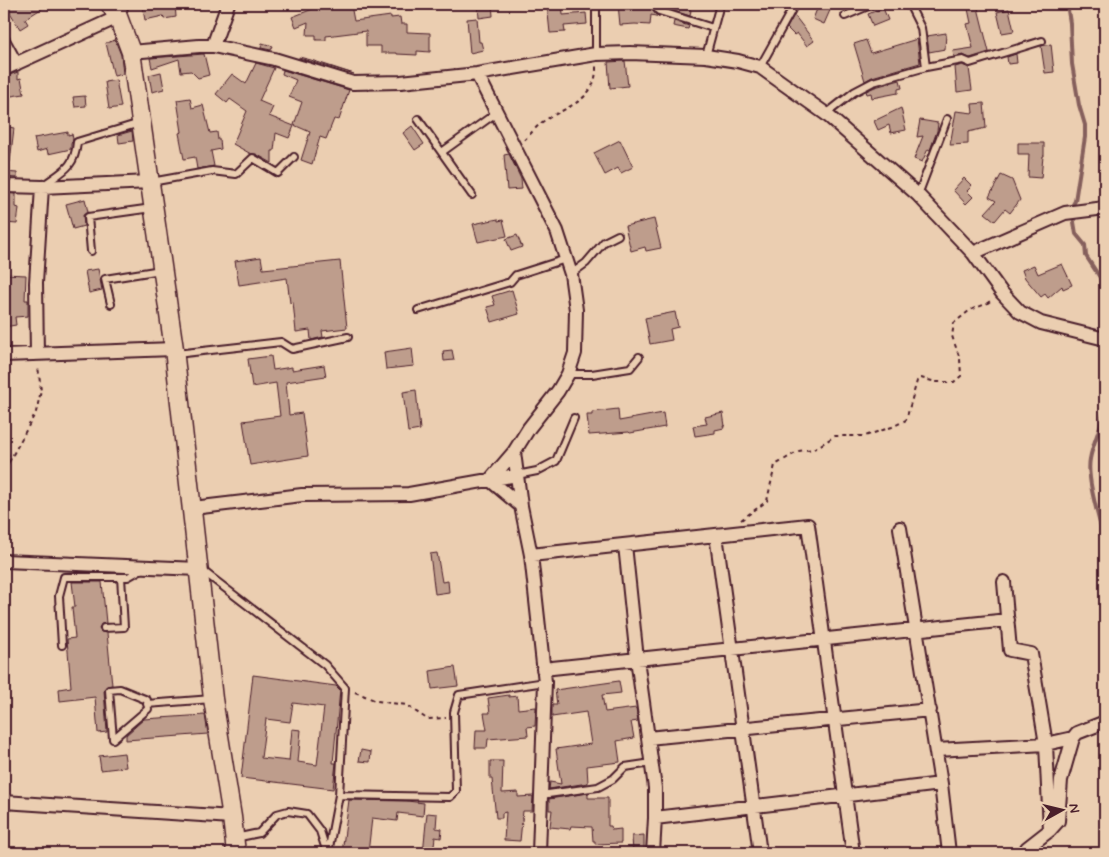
<svg xmlns="http://www.w3.org/2000/svg" width="1109" height="857" font-family="Mynerve,sans-serif">
	<style>
		.lines { fill: none; stroke-linecap: round; stroke-linejoin: round }
		.stream { stroke: #855f5c; stroke-width: 4 }
		.building { fill: #be9d8c; stroke: #4a1f2b; fill-rule: evenodd }
		.lane-casing { stroke: #4a1f2b; stroke-width: 10 }
		.street-casing { stroke: #4a1f2b; stroke-width: 16 }
		.secondary-casing { stroke: #4a1f2b; stroke-width: 21 }
		.path { stroke: #4a1f2b; stroke-width: 2; stroke-dasharray: 4 4; stroke-linecap: butt }
		.lane { stroke: #ebceb1; stroke-width: 6 }
		.street { stroke: #ebceb1; stroke-width: 12 }
		.secondary { stroke: #ebceb1; stroke-width: 18 }
	</style>
	<rect width="100%" height="100%" fill="#ebceb1"/>
	<filter id="ink" filterUnits="userSpaceOnUse"><feTurbulence type="fractalNoise" baseFrequency=".02" numOctaves="2"/><feDisplacementMap in="SourceGraphic" scale="10" xChannelSelector="R" yChannelSelector="G"/><feConvolveMatrix kernelMatrix="1 2 1 2 8 2 1 2 1" color-interpolation-filters="sRGB"/></filter>
	<g filter="url(#ink)">
		<g class="lines">
			<path class="stream" d="M1067 4 1070 23 1072 64 1079 105 1085 125V137L1075 201 1072 206V210L1076 234 1085 245 1086 256 1101 279 1102 285 1105 290
				M1105 406C1103 425 1093 441 1090 459 1086 479 1100 521 1105 543"/>
		</g>
		<path class="building" d="M5 4H49L25 19 28 24 20 29Z
			M142 4H175L176 17 164 19 163 16 145 20Z
			M334 4H342V7L351 5 354 21 391 16V18L400 17 401 24H407V32L430 33V52L417 51V55L397 54V53H381V46H366V31L326 36V40H316V35H307L308 22 296 27 292 17 323 5Z
			M478 4H492L493 16 479 18Z
			M547 4H562L563 15 586 13 587 24 564 26 565 32 550 33Z
			M618 4H648L655 14 660 17 651 15 650 25 635 24 620 25Z
			M659 4H671V7L691 10 690 16 662 7Z
			M819 4 831 8 824 24 813 19Z
			M967 4H977L989 52 970 58 963 55 954 57 953 51 973 48 967 24 971 23Z
			M883 8 888 20 873 26 868 14Z
			M1009 9 1014 31 1002 33 997 12Z
			M794 15 814 41 807 46 797 33 794 35 787 28Z
			M477 18 479 42H481L483 50 470 53 467 19Z
			M674 21 689 26 688 29 673 26Z
			M946 33 945 49 929 52 927 36Z
			M917 39 920 63 872 77 865 81 854 44 866 40 871 53Z
			M115 40 121 55 123 74 114 76 106 43Z
			M262 43 273 46 271 50 261 48Z
			M1051 44 1054 72 1045 73 1041 46Z
			M204 54 209 75 198 78 191 71 181 72 179 59 152 68 150 58Z
			M1016 54 1017 63 1008 64 1007 57Z
			M299 57 311 60 354 74 299 58Z
			M625 61 628 86 610 88 608 62Z
			M256 63 274 68 259 101 273 107 269 116 294 126 289 138 276 133 274 151H272V163L256 154H251L233 144 247 111 230 99 227 103 216 94 232 74 246 84Z
			M962 65 969 68 972 90 957 92 955 67Z
			M283 70 349 90 339 120 334 119 326 139 320 137 312 164 301 160 310 132 294 125 302 102 289 97 296 80 282 74Z
			M18 72V79L21 78 24 94 5 97 4 77Z
			M161 72 164 89 152 92 149 75Z
			M116 80 121 107 109 109 105 82Z
			M900 80 902 88 898 89V93L872 98 871 93 867 94 866 91 875 87Z
			M85 96 86 106 75 107 73 97Z
			M190 98 192 108 203 105 210 133 217 132 218 140H220L221 149 211 151 214 166 197 169 195 157 184 159 179 133 182 132 177 100Z
			M984 103 986 128 968 132V144L950 145 956 111 973 113 972 104Z
			M901 108 906 130 891 133 889 125 878 130 874 121Z
			M920 120 938 123 937 131 930 150 928 149 922 162 914 159 923 136 917 137Z
			M4 126 14 128 10 162 4 161Z
			M412 126 424 144 415 150 403 133Z
			M132 131 133 141 119 143 118 135Z
			M68 132V135L72 134 73 139 71 144V149L48 154 47 149 37 152 34 138Z
			M620 140 633 167 621 173 618 168 605 175 594 153Z
			M1018 143H1044V156H1043L1041 178 1028 177 1029 154H1018Z
			M509 154 521 179 522 189 507 190 504 155Z
			M4 172 17 173V178L4 177Z
			M1001 175 1012 180 1020 200 1010 213 1005 209 995 221 985 213 996 201 989 197Z
			M964 178 972 186 967 191 973 197 966 204 953 190Z
			M4 193 16 194V207L19 208 17 224 5 223 7 199H4Z
			M85 199 88 212 83 215 84 226 73 229 66 204Z
			M498 219V221L503 220 507 236 478 242 473 224Z
			M654 219 661 248 646 251 645 247 631 251 625 226Z
			M517 235 522 247 511 251 506 239Z
			M261 257 263 269 340 261 347 328 322 331 323 337 311 340 310 330 296 332 293 302 290 303 287 278 239 285 235 261Z
			M1062 264 1072 285 1063 289 1062 286 1048 298 1045 294 1041 297 1025 278 1022 270 1034 265 1038 274Z
			M98 269 102 290 89 293 85 271Z
			M4 274 26 275 25 300H28V316L15 317 16 325 4 327Z
			M512 290 519 314 492 322 487 307 495 305 492 296Z
			M675 312 678 327 670 329 672 340 650 344 645 318Z
			M412 348 414 366 386 369 384 352Z
			M452 350 454 360 444 361 443 351Z
			M271 356 273 370 292 367V370L324 365 326 376 286 382 289 415 302 413 308 456 250 465 243 421 280 416 276 383 252 387 248 359Z
			M416 390 420 430 408 432 403 392Z
			M618 409 619 421 663 413 665 427 630 433 629 432 589 435 587 415H592V412Z
			M723 413 725 426H723L724 428 715 430V433L695 436 693 426 707 424 705 417Z
			M437 553 442 582 448 581 449 592 435 594 430 554Z
			M72 582H102L106 623 101 624 99 629 101 632 107 633 112 685 107 686 104 690 107 732 98 733 95 697 60 701 59 689 71 687 67 639 75 638 72 607H75Z
			M455 667 458 686 432 689 430 671Z
			M253 675 336 686 340 690 333 763H336L333 789 241 778ZM293 703 324 707 317 765 298 762 301 730 292 729 289 761 261 758 266 719 290 722Z
			M619 681 621 693 602 695 605 712 636 708 638 721 631 722 634 738 617 741 620 762 587 766 588 783 549 789 550 782 561 784 556 749 591 744 586 712 552 717V705H557L555 690Z
			M509 695V697L517 696 518 709 536 707 535 726 527 727 528 736 488 739 487 748H475L476 730H487L484 713H490L488 698Z
			M205 715 208 734 126 740V735L144 719Z
			M361 750 371 752 370 762 359 761Z
			M124 753 126 767 101 770 99 756Z
			M490 761H503L502 793 518 792V797L533 796 532 811H523L520 841 504 840 506 812 502 813V818H496L492 779H490Z
			M588 793V798H608V826H611L612 830 621 829V843L595 844V841H593L592 827 571 826 570 829 550 827 552 810H549V799Z
			M349 800 407 801 424 803 423 816 398 813 397 821 372 818 368 853H342Z
			M427 813 437 814 436 828 442 829 441 838 435 837 433 853H423Z
			M644 835V853H633L632 836Z"/>
		<g class="lines">
			<g class="lane-casing">
				<path id="lane" d="M596 4V54
					M653 4 659 11 713 28
					M909 4 921 28 926 67
					M845 16 873 4
					M706 56 720 4
					M760 67 795 4
					M826 114 854 92 873 82 926 67 963 60 970 63 1042 41
					M418 119 472 195
					M442 152 496 113
					M151 182 212 171 236 174 253 158 278 173 294 157
					M45 184C63 171 75 167 77 142L140 123
					M918 195 947 119
					M91 251 88 217 152 208
					M571 274 586 263 604 242 618 235
					M111 304 105 279 161 270
					M418 310 510 282 516 275 566 259
					M176 354 281 342 292 349 348 337
					M568 374H592L630 368 639 357
					M517 475 537 471 556 461 574 418
					M203 571 325 665 345 688 339 795 328 853
					M104 628 124 627 121 577
					M62 645 59 596 64 577H128L142 569
					M120 689 147 700 148 709 113 739 109 690Z
					M147 704 212 699
					M339 795 450 797 456 791 454 712 459 695 545 682
					M541 795 598 787 613 779 625 767 652 763
					M235 838 259 833 277 814 288 811 307 814 320 831 327 853"/>
			</g>
			<g class="street-casing">
				<path id="street" d="M4 42 16 64
					M213 46 228 4
					M131 52 199 46H213L274 59 353 83 401 82 477 74 596 54 630 53 706 56 738 61 760 67 826 114 918 195 973 253 1002 293 1020 312 1041 323 1105 339
					M4 69 118 17 122 4
					M477 74 557 231 571 274 576 310 575 353 568 374 558 391 529 428 514 452 521 506 531 555 545 682 539 853
					M4 185 7 186 42 187 150 182
					M973 253 1065 213 1105 208
					M37 354 36 283 42 187
					M4 355 174 349
					M514 452 490 480 521 506
					M193 508 302 495 409 494 517 475
					M900 528 941 784 949 853
					M716 535 760 853
					M625 545 637 659 655 788V818L653 853
					M531 555 808 525 853 853
					M4 561 199 569
					M1004 582 1010 650 1031 654 1046 744 1050 830
					M543 669 1008 620
					M648 738 930 710
					M936 750 1046 744 1073 738
					M4 802 232 817
					M655 818 941 784
					M1024 853 1027 848 1050 830 1058 821 1061 780 1073 738 1077 733 1105 722"/>
			</g>
			<g class="secondary-casing">
				<path id="secondary" d="M110 4 118 17 131 52 174 349 213 699 232 817 236 853"/>
			</g>
			<path class="path" d="M524 140C530 135 535 128 541 123 565 106 597 102 596 66
				M4 446C12 456 8 467 4 478
				M9 462 36 412 41 391 38 366
				M741 520 767 501 775 465 799 451 814 449 835 436H865L892 427 906 420 917 381 921 378 936 382H954L961 376 960 359 952 336 954 323 970 310 986 304 992 300
				M355 692 377 701 406 705 427 719 446 718"/>
			<use href="#lane" class="lane"/>
			<use href="#street" class="street"/>
			<use href="#secondary" class="secondary"/>
		</g>
	</g>
	<rect width="1109" height="857" fill="none" stroke="#ebceb1" stroke-width="20"/>
	<rect x="10" y="10" width="1089" height="837" fill="none" stroke="#4a1f2b" stroke-width="2" filter="url(#ink)"/>
	<g transform="translate(1062 810) rotate(82)" stroke="#ebceb1" stroke-width="4" paint-order="stroke">
	<path d="M0-4L9 19L0 12L-9 19Z" fill="#4a1f2b"/>
	<text y="-8" font-size="14" font-weight="bold" text-anchor="middle" fill="#4a1f2b">N</text>
	</g>
</svg>
